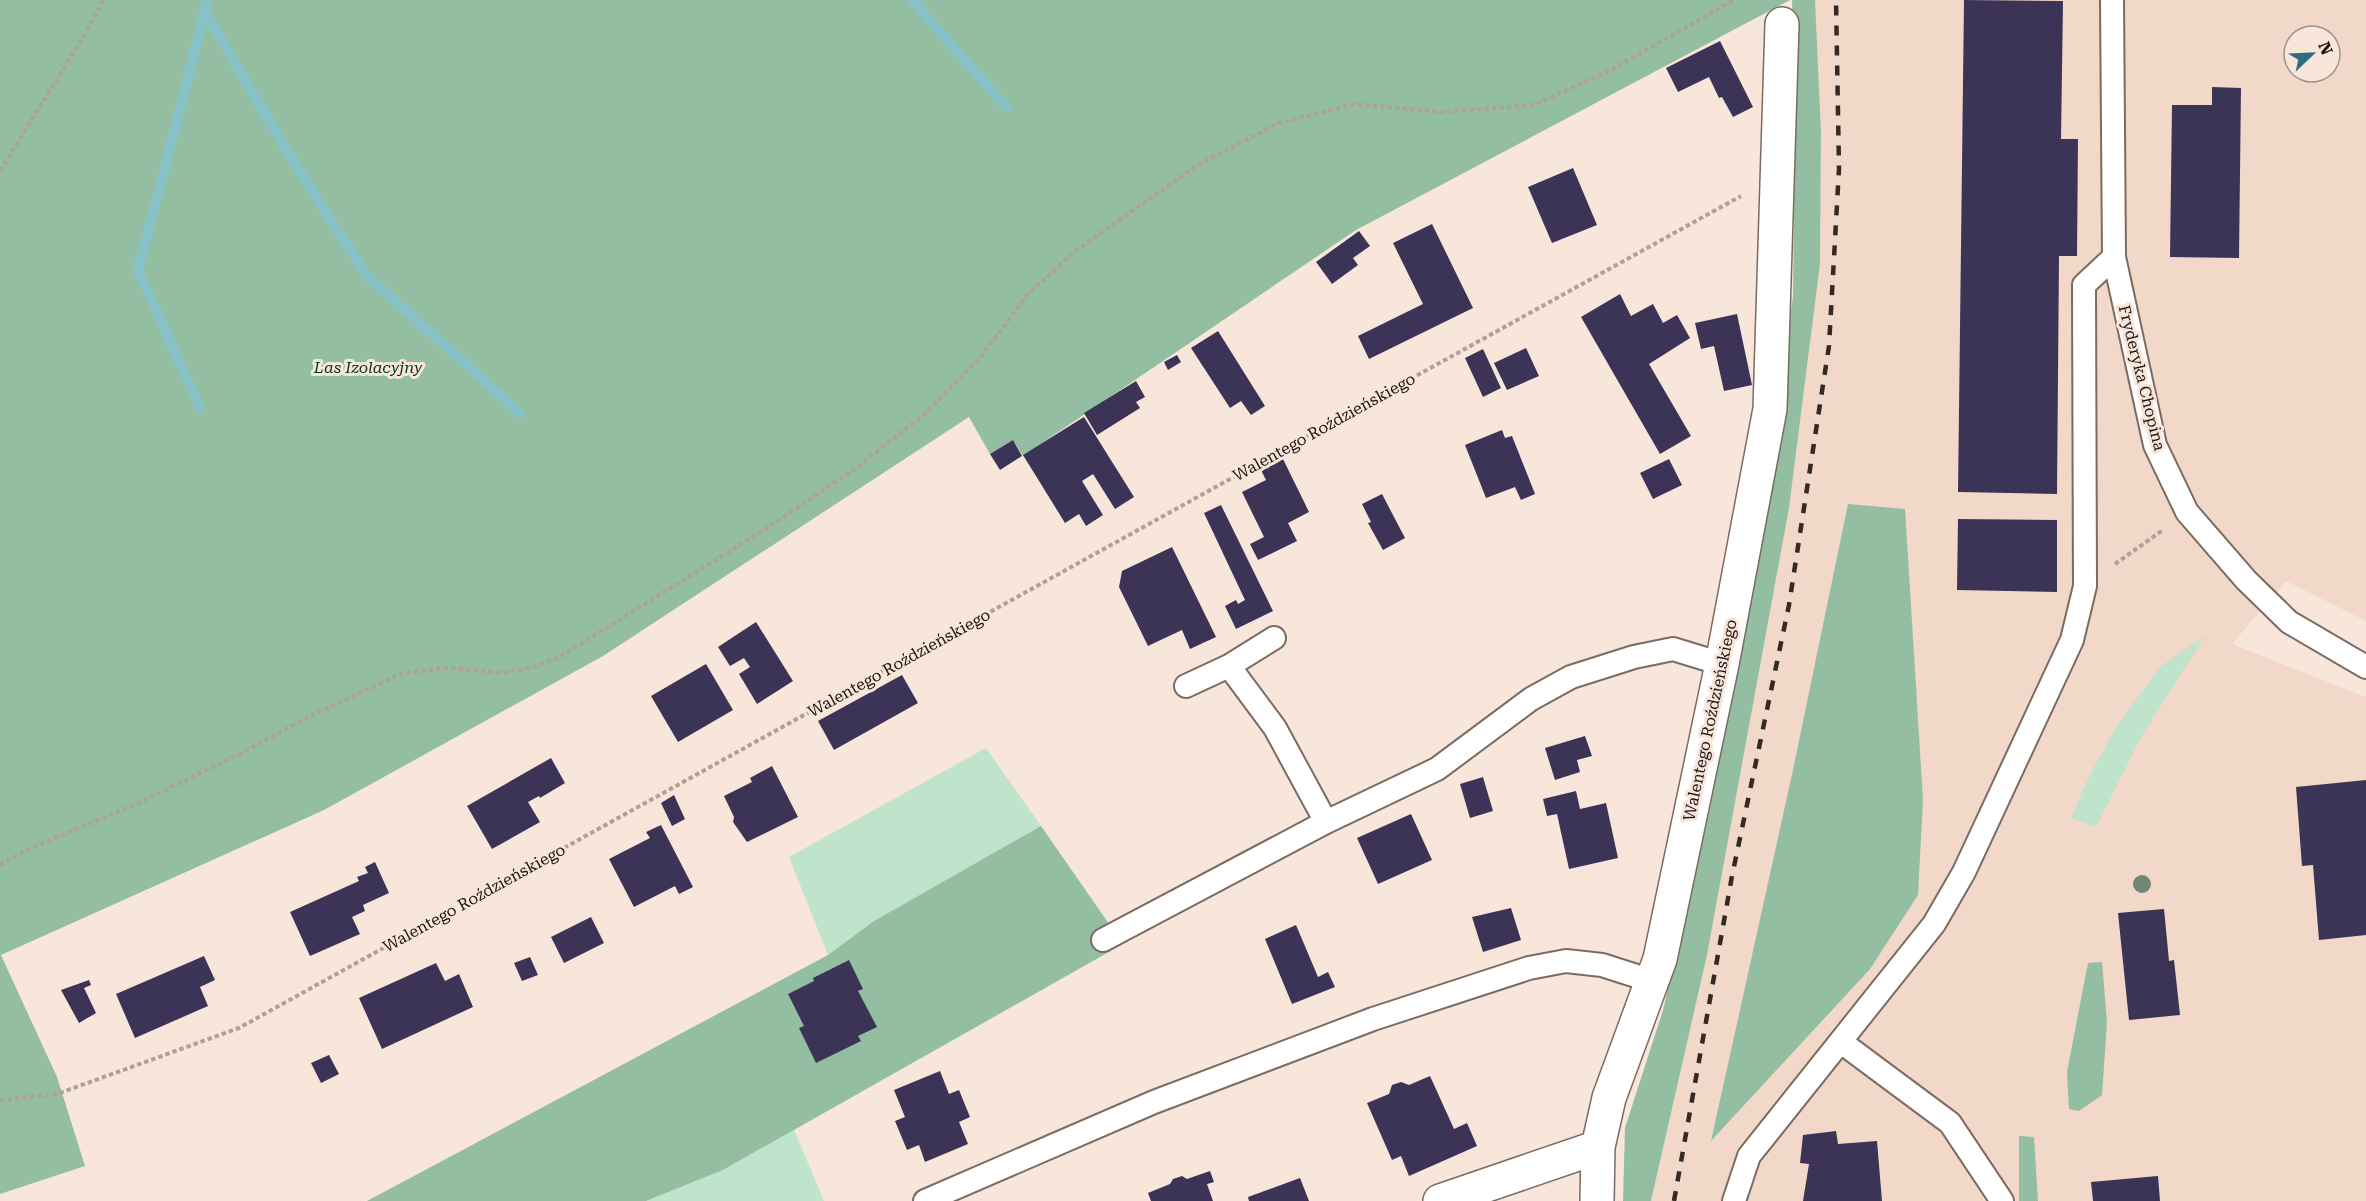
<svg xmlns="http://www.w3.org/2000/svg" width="2366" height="1201" font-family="'Roboto Serif',serif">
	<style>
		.built { fill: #f2d8c9; fill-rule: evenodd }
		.green { fill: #bfe3cb }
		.forest { fill: #93bea2 }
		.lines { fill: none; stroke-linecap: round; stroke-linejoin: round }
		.stream { stroke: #88c2c9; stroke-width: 10 }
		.building { fill: #3c3457 }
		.service-casing { stroke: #7b6b61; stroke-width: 26 }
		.minor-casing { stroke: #7b6b61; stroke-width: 36 }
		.path { stroke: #afa098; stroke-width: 4; stroke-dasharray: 4.5 3; stroke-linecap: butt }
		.service { stroke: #fff; stroke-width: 22 }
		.minor { stroke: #fff; stroke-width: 33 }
		.rail { stroke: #322a26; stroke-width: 4.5; stroke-dasharray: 10 10; stroke-linecap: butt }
		.tree { fill: #708672 }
		.labels { text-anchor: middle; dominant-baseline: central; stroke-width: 6; stroke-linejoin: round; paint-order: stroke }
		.park-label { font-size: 16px; font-style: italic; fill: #00371d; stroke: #f8e6db }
		.street-label { font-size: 16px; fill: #1c1512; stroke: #f8e6db }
	</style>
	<rect width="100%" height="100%" fill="#f8e6db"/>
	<path class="built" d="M1815 0H2366V621L2286 581 2232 644 2366 697V1201H1651L1707 955 1789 508 1820 264 1821 132ZM2294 36H2330V72H2294Z"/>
	<path class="green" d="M2205 636 2140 739 2096 827 2071 818 2091 772 2120 721 2161 666Z
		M986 748 1041 826 874 921 828 955 789 857Z
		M794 1130 824 1201H646L723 1170Z"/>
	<path class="forest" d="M0 0H1790L1356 230 1023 456 1013 440 990 454 969 417 603 656 324 810 1 955 57 1077 85 1166 0 1194Z
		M1792 0H1815L1821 132 1820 264 1789 508 1707 955 1651 1201H1623L1625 1128 1663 1010 1711 803 1772 460 1793 296 1795 119Z
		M1848 504 1905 509 1923 800 1918 895 1870 969 1711 1141 1793 770Z
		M1041 826 1123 944 723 1170 646 1201H367L828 955 874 921Z
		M2102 962 2107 1022 2102 1095 2079 1111 2069 1109 2067 1072 2088 963Z
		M2019 1136 2034 1137 2038 1201H2019Z"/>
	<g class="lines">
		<path class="stream" d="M912 0 1006 107
			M204 11 287 151 366 275 520 413
			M200 408 138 270 208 0"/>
	</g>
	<path class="building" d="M1964 0 2063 1 2061 139H2078L2077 256H2059L2057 494 1958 492Z
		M1720 41 1753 107 1733 117 1722 97 1719 98 1709 77 1678 92 1666 68Z
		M2212 87 2241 88 2239 258 2170 257 2172 105H2212Z
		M1573 168 1597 225 1552 243 1528 187Z
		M1432 224 1473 308 1369 359 1358 336 1423 304 1393 243Z
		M1359 231 1370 246 1353 258 1358 265 1332 284 1316 262Z
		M1620 294 1631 316 1653 304 1663 323 1677 315 1690 338 1649 364 1691 436 1660 454 1581 317Z
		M1737 314 1752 385 1724 391 1714 346 1701 349 1695 323Z
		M1218 331 1265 406 1251 415 1241 401 1230 408 1191 348Z
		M1526 348 1539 376 1507 390 1494 363Z
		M1483 349 1501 388 1483 397 1465 358Z
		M1177 355 1181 362 1168 370 1164 362Z
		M1136 381 1145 397 1136 402 1140 408 1097 435 1084 413Z
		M1084 417 1134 497 1115 509 1093 474 1082 481 1103 515 1086 526 1079 514 1065 523 1023 455Z
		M1502 430 1505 438 1512 436 1535 494 1521 500 1515 487 1486 498 1465 445Z
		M1013 440 1022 456 1000 470 990 454Z
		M1283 459 1309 512 1288 523 1297 541 1258 560 1250 544 1264 537 1242 492 1266 480 1261 470Z
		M1669 459 1682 485 1653 499 1640 473Z
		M1382 494 1405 538 1383 550 1368 523 1371 522 1362 504Z
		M1221 505 1273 611 1236 629 1225 606 1236 600 1238 604 1245 600 1204 513Z
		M1958 519 2057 520V592L1957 590Z
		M1172 547 1216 637 1190 649 1182 630 1148 646 1119 587 1122 571Z
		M756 622 793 681 757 704 739 674 750 667 744 658 730 666 718 647Z
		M706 664 733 710 678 742 651 696Z
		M902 675 918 703 834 750 818 721Z
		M1585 736 1592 756 1577 760 1580 772 1555 780 1545 748Z
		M551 758 565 783 540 798 539 796 528 802 540 822 492 849 467 806Z
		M772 766 798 817 747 842 733 822 734 817 724 796 752 782 750 778Z
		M1483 777 1493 811 1470 818 1460 784Z
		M2366 780V935L2319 940 2313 865 2302 866 2296 787Z
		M1576 791 1580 809 1606 803 1618 858 1569 869 1557 814 1547 816 1543 799Z
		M674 795 685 819 672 826 661 803Z
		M1411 814 1432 860 1378 884 1357 838Z
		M661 825 693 887 679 894 675 886 634 907 609 859 650 838 646 832Z
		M375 862 389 893 363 905 365 911 352 917 360 934 310 956 290 912 359 881 357 877 368 873 365 867Z
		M1511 908 1521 940 1483 952 1472 917Z
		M2164 909 2169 961 2174 960 2180 1015 2129 1020 2118 913Z
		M591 917 604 943 564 963 551 937Z
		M1296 925 1318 977 1328 972 1335 987 1292 1004 1265 939Z
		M204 956 215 980 200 987 208 1006 135 1038 116 994Z
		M530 957 538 975 522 981 514 963Z
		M849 960 863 989 858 991 877 1027 858 1036 861 1041 816 1063 799 1028 804 1026 788 994 814 981 813 978Z
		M436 963 445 981 459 974 473 1007 382 1049 359 998Z
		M89 980 91 985 84 988 96 1013 79 1023 61 990Z
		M329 1055 339 1074 321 1083 311 1063Z
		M940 1071 949 1094 959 1090 970 1117 959 1122 968 1144 925 1162 919 1145 907 1150 895 1121 905 1117 894 1090Z
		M1430 1076 1454 1129 1467 1123 1477 1146 1409 1176 1401 1156 1392 1160 1367 1103 1389 1094 1392 1085 1401 1082 1409 1085Z
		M1836 1131 1838 1144 1877 1141 1882 1201H1803L1809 1164 1800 1163 1803 1135Z
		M1210 1171 1214 1182 1207 1184 1213 1201H1151L1148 1193 1170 1184 1173 1179 1182 1176 1187 1179Z
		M2158 1176 2160 1201H2093L2091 1182Z
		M1300 1178 1309 1201H1249L1248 1197Z"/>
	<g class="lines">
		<g class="service-casing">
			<path id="service" d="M2112 0 2114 257 2155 445 2187 512 2246 580 2289 622 2366 667
				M1229 666 1275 728 1326 822
				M1186 686 1229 666 1274 638
				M1103 940 1326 822 1437 769 1531 699 1571 677 1634 657 1673 649 1722 664
				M1841 1042 1950 1123 2002 1201
				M925 1201 1154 1102 1373 1019 1529 968 1566 961 1602 965 1652 981
				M1734 1201 1749 1156 1934 924 1964 872 2072 640 2085 586 2084 285 2114 257"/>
		</g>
		<g class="minor-casing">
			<path id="minor" d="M1440 1201 1598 1147
				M1597 1201 1598 1147 1609 1098 1660 959 1722 664 1770 409 1782 24"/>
		</g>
		<path class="path" d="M0 171 87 31 103 0
			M2115 564 2163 530
			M0 865 29 849 136 804 240 754 312 715 403 673 450 668 502 673 530 668 556 659 767 528 852 471 926 413 980 358 1027 295 1074 252 1199 164 1279 123 1354 104 1440 112 1534 105 1611 70 1734 0
			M0 1100 57 1094 239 1028 1741 196"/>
		<use href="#service" class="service"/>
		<use href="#minor" class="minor"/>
		<path class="rail" d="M1674 1201 1732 876 1789 605 1829 346 1839 169 1836 0"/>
	</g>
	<circle class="tree" cx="2142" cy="884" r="9"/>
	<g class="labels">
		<g class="park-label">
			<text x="368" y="367">Las Izolacyjny</text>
		</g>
		<g class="street-label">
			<text transform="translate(2142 378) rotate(76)">Fryderyka Chopina</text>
			<text transform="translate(1324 427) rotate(-29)">Walentego Roździeńskiego</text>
			<text transform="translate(899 663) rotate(-29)">Walentego Roździeńskiego</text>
			<text transform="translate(1710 720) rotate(-78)">Walentego Roździeńskiego</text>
			<text transform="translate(474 898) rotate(-29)">Walentego Roździeńskiego</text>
		</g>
	</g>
	<g transform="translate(2312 54) rotate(67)"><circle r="28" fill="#f8e6db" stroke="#a0928b" stroke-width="1.5"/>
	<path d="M0-4.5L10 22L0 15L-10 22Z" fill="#2d6f81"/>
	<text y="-9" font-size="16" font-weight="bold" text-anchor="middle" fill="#1c1512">N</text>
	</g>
</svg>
